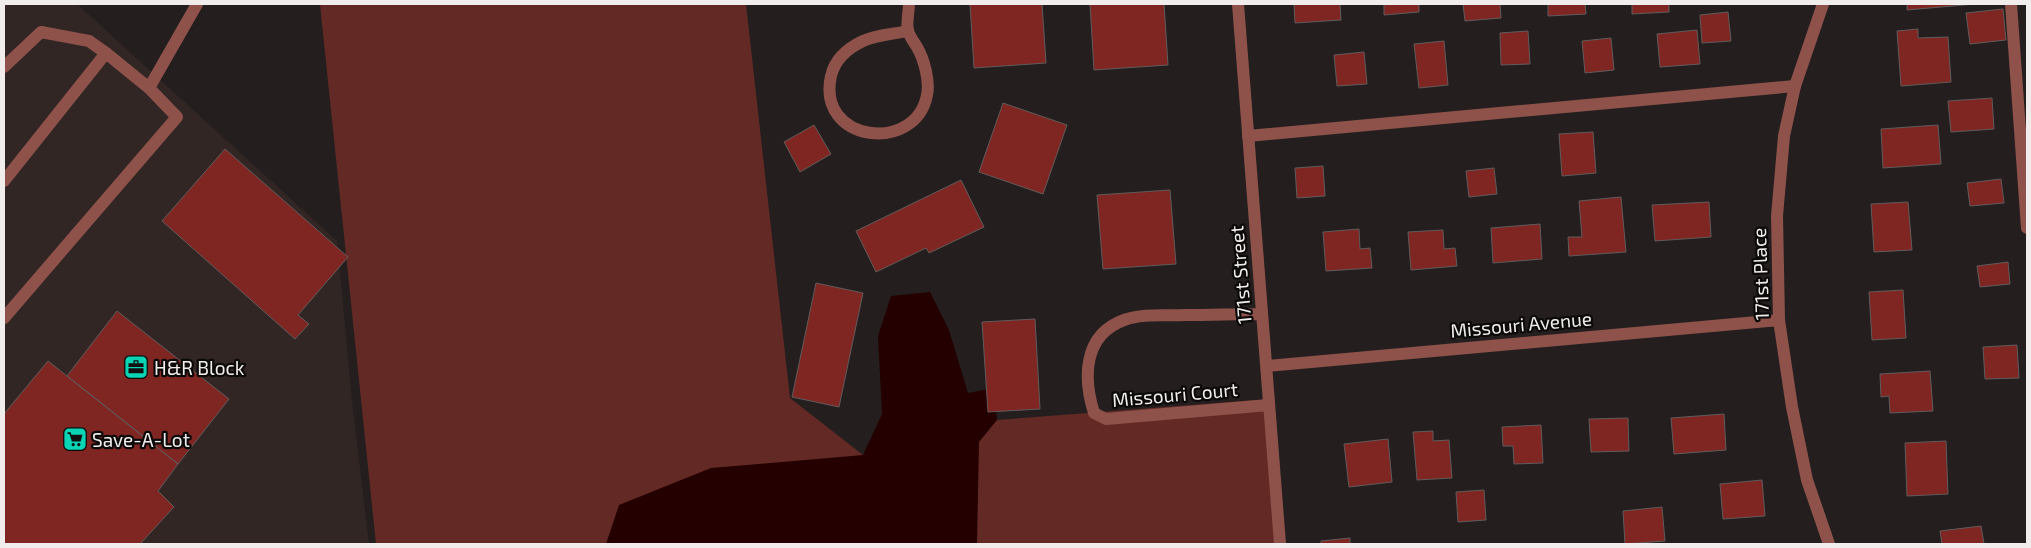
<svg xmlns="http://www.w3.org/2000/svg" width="2031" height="548" font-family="'Exo 2',sans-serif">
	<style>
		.built { fill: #312624 }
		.green { fill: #632a25 }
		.water { fill: #240000 }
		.building { fill: #7f2622; stroke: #615b5b }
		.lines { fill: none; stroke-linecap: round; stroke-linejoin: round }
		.lane { stroke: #8e524b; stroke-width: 12 }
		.street { stroke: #8e524b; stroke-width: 12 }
		.labels { text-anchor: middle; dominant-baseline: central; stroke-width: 4.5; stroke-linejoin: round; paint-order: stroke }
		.street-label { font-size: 19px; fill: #f1eded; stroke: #0c0909 }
		.poi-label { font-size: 19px; fill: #f1eded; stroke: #0c0909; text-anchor: start }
	</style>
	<rect width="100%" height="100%" fill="#241f1e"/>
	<path class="built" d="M4 4H77L337 241 352 402 369 544H4Z"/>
	<path class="green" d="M320 4H746L790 398 863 455 997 420 1269 399 1279 544H376Z"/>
	<path class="water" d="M930 292 949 330 968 393 994 388 997 420 979 442 977 544H606L619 505 711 468 863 455 882 414 878 336 891 296Z"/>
	<path class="building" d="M970 4H1042L1046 63 974 68Z
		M1090 4H1164L1168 65 1094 70Z
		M1294 4H1340L1341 20 1295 23Z
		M1384 4H1419V12L1384 15Z
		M1463 4H1500L1501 18 1465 21Z
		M1548 4H1585L1586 14 1548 16Z
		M1632 4H1669V12L1632 14Z
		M1907 4H1975L1907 10Z
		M2003 9 2006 40 1970 44 1966 13Z
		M1728 12 1731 41 1702 43 1700 15Z
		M1918 29V38L1948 37 1951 82 1901 86 1897 31Z
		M1697 30 1700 64 1660 67 1657 34Z
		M1528 31 1530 64 1501 65 1500 33Z
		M1611 38 1614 70 1585 73 1582 41Z
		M1444 41 1448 85 1419 88 1414 44Z
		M1364 52 1367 84 1337 86 1334 55Z
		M1992 98 1994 129 1951 132 1948 101Z
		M1003 103 1067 125 1043 194 979 172Z
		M814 125 831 154 800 172 784 142Z
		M1938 125 1941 164 1883 168 1881 129Z
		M1593 132 1596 173 1562 176 1559 134Z
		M225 149 348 257 298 315 309 324 295 339 162 221Z
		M1323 166 1325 196 1297 198 1295 168Z
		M1494 168 1497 194 1469 197 1466 171Z
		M2001 179 2004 203 1970 206 1967 183Z
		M961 180 984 227 929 253 926 248 876 272 856 231Z
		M1170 190 1176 264 1103 269 1097 195Z
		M1621 197 1626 252 1569 256 1568 237H1582L1579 201Z
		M1709 202 1711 237 1655 241 1652 205Z
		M1908 202 1912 250 1874 252 1871 204Z
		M1540 224 1542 259 1493 263 1491 228Z
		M1359 229 1360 249 1370 248 1372 268 1326 271 1323 232Z
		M1443 230 1444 249 1455 248 1457 266 1411 270 1408 232Z
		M2008 262 2010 284 1980 287 1977 266Z
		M816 283 863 293 839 407 792 397Z
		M1903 290 1906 338 1872 340 1869 292Z
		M117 311 229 399 178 464 67 376Z
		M1035 319 1040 409 988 412 982 322Z
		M2017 345 2019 378 1985 379 1983 347Z
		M48 361 178 464 158 491 174 507 140 544H4V414Z
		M1930 371 1933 411 1890 413 1889 396 1881 397 1880 374Z
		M1724 414 1726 450 1674 454 1671 418Z
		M1628 418 1629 451 1591 452 1589 419Z
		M1541 425 1543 463 1514 464 1513 446H1503L1502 427Z
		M1433 431V441L1449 440 1452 478 1417 480 1413 432Z
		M1388 439 1392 482 1349 487 1344 444Z
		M1946 441 1948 494 1907 496 1905 443Z
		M1762 480 1765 516 1723 519 1720 484Z
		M1484 490 1486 520 1458 522 1456 492Z
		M1662 507 1665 541 1625 544 1623 511Z
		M1981 526 1984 544H1942L1940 531Z
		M1350 538V544H1321V541Z"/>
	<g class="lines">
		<path class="lane" d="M2011 4 2027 228
			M4 67 41 32 89 41 106 53
			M1248 136 1795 86
			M4 181 106 53 149 88
			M4 318 177 117 149 88 197 4"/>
		<path class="street" d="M1238 4 1280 544
			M1823 4 1795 86 1784 136 1777 216 1779 320 1792 407 1807 480 1829 544
			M908 31C894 34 876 35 863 41 848 48 835 59 831 76 816 143 916 154 927 95 930 81 924 59 917 47 914 42 909 36 908 30 906 23 909 12 909 4
			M1262 314C1236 314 1211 315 1185 315 1166 316 1143 313 1124 320 1083 335 1083 378 1094 413L1106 419 1269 405
			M1267 366 1779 320"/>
	</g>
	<defs>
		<g id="office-square" transform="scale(1.25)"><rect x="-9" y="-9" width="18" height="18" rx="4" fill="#09d5b5" stroke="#0c0909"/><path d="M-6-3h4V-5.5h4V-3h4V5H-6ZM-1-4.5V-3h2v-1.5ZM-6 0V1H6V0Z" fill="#111"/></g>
		<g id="supermarket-square" transform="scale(1.25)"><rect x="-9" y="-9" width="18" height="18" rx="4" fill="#09d5b5" stroke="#0c0909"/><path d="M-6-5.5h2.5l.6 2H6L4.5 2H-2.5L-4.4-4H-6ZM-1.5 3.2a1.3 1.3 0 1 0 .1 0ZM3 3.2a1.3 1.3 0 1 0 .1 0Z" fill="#111"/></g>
	</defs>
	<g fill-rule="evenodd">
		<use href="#office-square" x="136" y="367"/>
		<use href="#supermarket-square" x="75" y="439"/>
	</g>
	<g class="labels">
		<g class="street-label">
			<text transform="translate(1760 274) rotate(-92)">171st Place</text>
			<text transform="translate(1240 275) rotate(-95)">171st Street</text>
			<text transform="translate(1521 324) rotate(-5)">Missouri Avenue</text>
			<text transform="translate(1175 394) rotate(-5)">Missouri Court</text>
		</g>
		<g class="poi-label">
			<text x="154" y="367">H&amp;R Block</text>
			<text x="92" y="439">Save-A-Lot</text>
		</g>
	</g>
	<rect width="2031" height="548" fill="none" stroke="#f1eded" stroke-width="10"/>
</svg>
